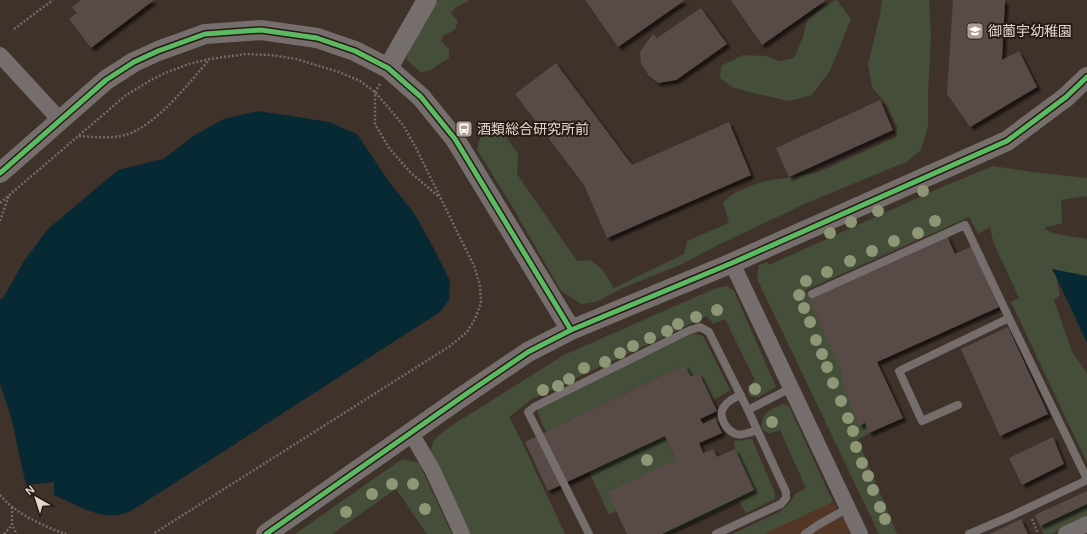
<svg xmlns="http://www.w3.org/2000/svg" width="1087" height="534" font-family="Helvetica,'Noto Sans JP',sans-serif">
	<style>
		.built { fill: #533726 }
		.green { fill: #454e38 }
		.water { fill: #072933 }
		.building { fill: #594c47; filter: url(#shadow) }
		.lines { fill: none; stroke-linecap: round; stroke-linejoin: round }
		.path { stroke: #726b68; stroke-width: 2.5; stroke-dasharray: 2 2; stroke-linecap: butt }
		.service { stroke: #756e6d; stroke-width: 8 }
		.minor { stroke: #756e6d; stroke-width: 16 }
		.tertiary { stroke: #756e6d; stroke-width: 20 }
		.cycleway-casing { stroke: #261b14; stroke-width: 8 }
		.cycleway { stroke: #5cba63; stroke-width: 5 }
		.tree { fill: #8d9675 }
		.labels { text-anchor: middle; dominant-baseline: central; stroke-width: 4; stroke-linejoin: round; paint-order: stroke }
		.poi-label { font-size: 14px; fill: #e5d5cc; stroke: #261b14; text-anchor: start }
	</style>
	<defs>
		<filter id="shadow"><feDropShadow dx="3.5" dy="3.5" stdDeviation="1" flood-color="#0009"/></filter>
	</defs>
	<rect width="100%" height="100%" fill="#3f322a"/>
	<path class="built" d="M833 502 846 523 851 534H760Z"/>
	<path class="green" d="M438 0H469L455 8 451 13 458 21 455 30 443 36 441 41 449 49V58L429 71 420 72 406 59 411 46Z
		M836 0H837L851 19 830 71 812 95 789 101 749 92 732 87 720 78 721 66 743 55 767 56 779 61 794 58 803 37 807 20 824 6Z
		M882 0H929L931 34 928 96V126L921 150 906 162 809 202 720 244 680 265 625 287 596 302 581 304 561 291 512 206 477 150 480 138 491 126 502 131 518 154 517 174 577 261 591 260 602 269 614 288 684 254 687 241 729 223 723 202 734 193 761 182 816 173 896 137 897 127 887 105 872 87 868 64 880 15Z
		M993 166 1033 172 1087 178V196L1061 200 1062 223 1044 228 1052 233 1087 239V276L1052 270 1056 276 1060 295 1054 300 1072 352 1087 373V463L1011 302 1019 298 993 241 990 227 978 234 969 217 806 290 844 377 841 378 869 433 858 440 897 534H879L758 281 757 274 759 265 767 262 769 265 942 187Z
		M727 286 734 291 776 387 759 397H751L748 393V386L755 380 725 319 713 324 707 316 532 399 509 417 521 440 565 534H470L431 452C431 440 439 435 448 428L564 355 716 288Z
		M693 333 703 336 730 390 724 394 712 401 699 373 691 377 685 365 546 432 537 412 539 408Z
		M783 404 789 406 833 502 764 534H732L781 511 791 501 795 494 806 488 780 430C770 433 768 436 761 427 764 410 769 411 783 404Z
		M665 436 676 460 607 492 616 511 609 515 589 472Z
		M752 439 775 493V499L746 513 739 501 668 534H662L754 490 735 449 734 441Z
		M402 459 419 463 452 534H427L396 489 332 534H295Z
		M1087 504V518L1051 534H1044L1040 526Z"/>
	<path class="water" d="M258 111 329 122 357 134 389 182 414 213 433 247 450 281 449 300 440 312 131 511C127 512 123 514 119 515 96 518 75 504 54 495V482L26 485 11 417 0 384V300L3 298 24 261 48 229 118 170 163 159 195 135 224 119Z
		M1052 269 1087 276V343L1056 276Z"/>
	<path class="building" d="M81 0H154L91 48 69 19 77 13 72 7Z
		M585 0H685L618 47Z
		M731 0H826L762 45Z
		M953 0H1005L1002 60 1019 51 1037 87 970 127 947 94Z
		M701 8 727 44 676 80 658 83 649 76 641 63 640 52 653 34 657 38Z
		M556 63 632 165 729 122 751 175 607 238 584 185 515 94Z
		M880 100 893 130 789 177 776 148Z
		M947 236 955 254 972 246 999 307 877 362 903 418 869 433 865 423 859 426 841 378 844 377 809 299Z
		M1008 327 1048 414 1000 436 961 349Z
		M685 365 691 377 699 373 717 411 700 419 703 424 715 418 722 433 699 443 703 453 713 449 717 457 735 449 754 490 662 534H627L607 492 676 460 665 436 548 491 525 442Z
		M1053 437 1064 464 1022 485 1009 458Z
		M1087 491V504L1040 526 1035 515Z
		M1021 519 1028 534H990Z"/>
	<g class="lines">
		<path class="path" d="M14 29 53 0
			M380 84 375 92V124L389 148 410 172 439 197
			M79 136C94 137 109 139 125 135 155 127 189 83 209 60
			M0 203 125 96 151 80 165 73 189 64 210 59 246 54 271 55 296 59 339 72 360 81 375 92 388 107 403 125 416 148 474 266 480 285 481 303 475 319 467 332 450 346 153 534
			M0 221 9 195
			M0 495C16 514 43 526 66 534
			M12 507V525L17 534
			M1032 519 1038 534
			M4 534 12 525"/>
		<path class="service" d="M812 294 965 225 1009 318 1087 479
			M741 395C734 398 727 401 723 408 718 417 727 431 736 434 743 436 751 432 757 430
			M958 405 922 421 899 371 1009 318
			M748 410 791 388
			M589 534 528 412 534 407 690 330 700 327 709 332 748 410 786 492V498L781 504 716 534
			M805 534 818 525 848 508
			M969 534 1009 517 1087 480"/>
		<path class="minor" d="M0 55 60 120
			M732 263 860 534
			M411 433 433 471 462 534
			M1066 534 1087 524"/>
		<path class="tertiary" d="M388 68 427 0
			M0 173 106 80 134 62 158 51 205 34 261 30 317 38 355 51 388 68 421 97 455 139 571 330
			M266 534 469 392 528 352 571 330 732 263 1007 141 1066 97 1087 77"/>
		<g class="cycleway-casing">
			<path id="cycleway" d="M0 173 106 80 134 62 158 51 205 34 261 30 317 38 355 51 388 68 421 97 455 139 571 330
				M266 534 469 392 528 352 571 330 732 263 1007 141 1066 97 1087 77"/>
		</g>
		<use href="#cycleway" class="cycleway"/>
	</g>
	<g class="tree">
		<circle cx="923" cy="191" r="6"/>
		<circle cx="878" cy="211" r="6"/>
		<circle cx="935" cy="221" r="6"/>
		<circle cx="851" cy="222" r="6"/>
		<circle cx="830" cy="233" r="6"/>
		<circle cx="918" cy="233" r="6"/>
		<circle cx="894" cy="241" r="6"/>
		<circle cx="872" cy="251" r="6"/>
		<circle cx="850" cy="261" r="6"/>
		<circle cx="827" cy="272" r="6"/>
		<circle cx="806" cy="281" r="6"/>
		<circle cx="799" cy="295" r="6"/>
		<circle cx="804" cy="308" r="6"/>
		<circle cx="717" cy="310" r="6"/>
		<circle cx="696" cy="317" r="6"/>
		<circle cx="810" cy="322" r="6"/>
		<circle cx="678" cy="324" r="6"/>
		<circle cx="667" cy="331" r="6"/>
		<circle cx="650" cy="338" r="6"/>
		<circle cx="816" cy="340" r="6"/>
		<circle cx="633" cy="346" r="6"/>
		<circle cx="620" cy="353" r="6"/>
		<circle cx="822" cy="354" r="6"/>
		<circle cx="605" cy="362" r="6"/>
		<circle cx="827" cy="367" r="6"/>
		<circle cx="584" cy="368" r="6"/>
		<circle cx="569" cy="379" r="6"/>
		<circle cx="833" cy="383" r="6"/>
		<circle cx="558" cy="386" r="6"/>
		<circle cx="755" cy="389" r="6"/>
		<circle cx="543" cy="390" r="6"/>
		<circle cx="841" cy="401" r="6"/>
		<circle cx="848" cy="418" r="6"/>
		<circle cx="772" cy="422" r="6"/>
		<circle cx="853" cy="431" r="6"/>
		<circle cx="856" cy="447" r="6"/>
		<circle cx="647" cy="460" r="6"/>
		<circle cx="862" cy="463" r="6"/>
		<circle cx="868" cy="476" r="6"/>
		<circle cx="392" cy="484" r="6"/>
		<circle cx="413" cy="484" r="6"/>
		<circle cx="873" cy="490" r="6"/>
		<circle cx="372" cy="494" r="6"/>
		<circle cx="880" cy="507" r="6"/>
		<circle cx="425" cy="509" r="6"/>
		<circle cx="346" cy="512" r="6"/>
		<circle cx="885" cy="519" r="6"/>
	</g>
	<defs>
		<g id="school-square" transform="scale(0.9)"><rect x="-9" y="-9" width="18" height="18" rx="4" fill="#ab9c93" stroke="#261b14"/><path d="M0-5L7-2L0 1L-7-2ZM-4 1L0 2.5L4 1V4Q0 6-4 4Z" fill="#fff"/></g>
		<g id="bus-square" transform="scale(0.9)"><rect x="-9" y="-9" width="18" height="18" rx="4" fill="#ab9c93" stroke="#261b14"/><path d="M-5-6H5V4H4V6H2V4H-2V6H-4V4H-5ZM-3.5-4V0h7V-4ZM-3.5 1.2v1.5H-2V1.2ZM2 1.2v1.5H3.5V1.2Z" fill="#fff"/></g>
	</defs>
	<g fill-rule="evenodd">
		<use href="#school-square" x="975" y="31"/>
		<use href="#bus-square" x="464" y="129"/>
	</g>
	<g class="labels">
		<g class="poi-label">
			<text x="988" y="31">御薗宇幼稚園</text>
			<text x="477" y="129">酒類総合研究所前</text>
		</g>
	</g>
	<g transform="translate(36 498) rotate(321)" stroke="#261b14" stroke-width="3" paint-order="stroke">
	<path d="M0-3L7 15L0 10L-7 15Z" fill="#e5d5cc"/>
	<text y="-6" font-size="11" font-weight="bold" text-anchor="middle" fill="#e5d5cc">N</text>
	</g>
</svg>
